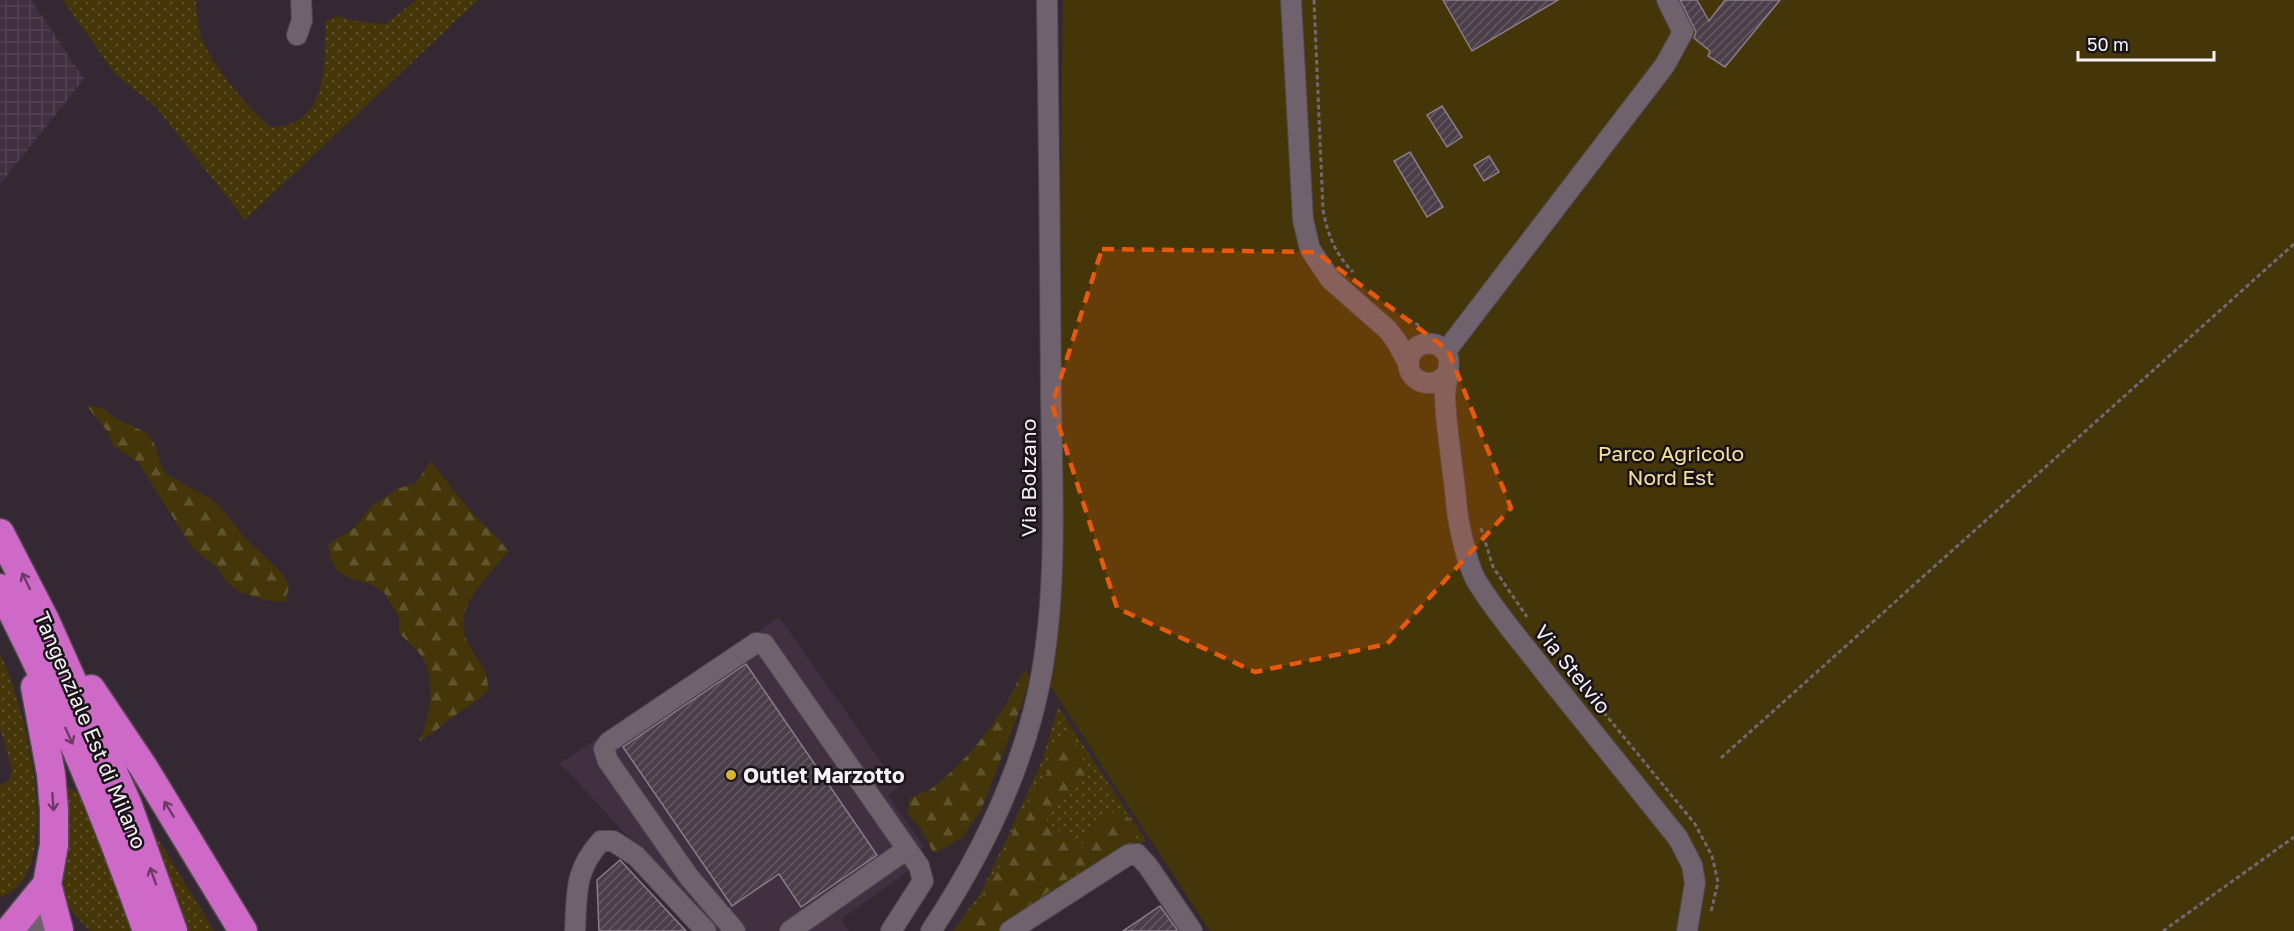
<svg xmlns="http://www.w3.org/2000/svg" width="2294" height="931" font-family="'Golos Text',sans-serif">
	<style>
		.built { fill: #41303f }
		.industrial { fill: url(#industrial-grid) }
		.grass { fill: url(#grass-dots) }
		.forest { fill: url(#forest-firs) }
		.green { fill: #443608 }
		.building { fill: url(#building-hatch); stroke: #8a7d88; stroke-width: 1.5 }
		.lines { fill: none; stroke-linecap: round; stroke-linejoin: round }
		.minor-casing { stroke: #514850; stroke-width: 22 }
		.highway-casing { stroke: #514850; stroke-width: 31 }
		.path { stroke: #726871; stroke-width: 3; stroke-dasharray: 4.5 3; stroke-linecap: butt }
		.minor { stroke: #6f626d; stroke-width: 20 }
		.highway { stroke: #cf69c8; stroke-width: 28 }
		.oneway { stroke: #6b3a67 }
		.marked { fill: #e8590c; fill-opacity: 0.2; stroke: #e8590c; stroke-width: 4.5; stroke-dasharray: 12 8; stroke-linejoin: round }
		.poi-dot { fill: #dab333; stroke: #191418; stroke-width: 2 }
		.labels { text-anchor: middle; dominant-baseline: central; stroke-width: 5; stroke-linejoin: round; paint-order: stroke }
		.park-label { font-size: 21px; fill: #fae199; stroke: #191418 }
		.street-label { font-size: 21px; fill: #f8f1f7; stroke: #191418 }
		.poi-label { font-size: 21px; font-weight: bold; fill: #f8f1f7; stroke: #191418; text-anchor: start }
	</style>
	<defs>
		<pattern id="industrial-grid" width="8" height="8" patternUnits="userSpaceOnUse" patternTransform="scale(1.5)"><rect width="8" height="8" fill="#41303f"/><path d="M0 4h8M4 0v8" fill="none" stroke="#544452"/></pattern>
		<pattern id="grass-dots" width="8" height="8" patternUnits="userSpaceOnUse" patternTransform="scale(1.5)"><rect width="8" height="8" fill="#443608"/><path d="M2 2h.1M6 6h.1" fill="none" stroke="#60542d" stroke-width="1.8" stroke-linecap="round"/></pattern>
		<pattern id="forest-firs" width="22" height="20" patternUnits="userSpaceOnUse" patternTransform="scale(1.5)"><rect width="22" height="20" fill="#443608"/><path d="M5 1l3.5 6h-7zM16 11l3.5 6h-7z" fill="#60542d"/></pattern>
		<pattern id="building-hatch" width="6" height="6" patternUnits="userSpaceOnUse" patternTransform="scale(1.5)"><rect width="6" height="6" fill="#4a3e48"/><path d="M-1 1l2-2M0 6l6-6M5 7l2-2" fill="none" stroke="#655a63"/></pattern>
	</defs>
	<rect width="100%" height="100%" fill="#342933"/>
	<path class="built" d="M779 617 899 787 888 795 924 847 905 859 910 870 841 919 849 931H715L560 763Z"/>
	<path class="industrial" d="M0 0H31L84 79 0 184Z"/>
	<path class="grass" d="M63 0H196C197 11 197 23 200 33 208 62 249 109 271 128 279 126 291 125 298 120 330 100 323 54 326 21L336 16 361 22 386 24 416 0H478L245 220 156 107 115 74Z
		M0 654C23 699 70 877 0 897V786L10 779 12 770 0 728Z
		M1058 707 1146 840 1000 931H953L980 894 1008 836 1042 761Z
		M68 789 86 794 139 931H90L63 901 60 892 66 840Z
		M144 816 214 931H186Z"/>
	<path class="forest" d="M86 405 102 408 115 418 147 433 155 445 159 460 166 474 209 498 222 509 244 537 282 573 289 586 285 602 269 601 240 592 226 582 218 568 193 549 138 462 113 446 107 431Z
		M431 461C447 481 462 502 479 520 489 531 500 539 508 551 487 579 447 609 471 648 481 665 488 670 488 690 477 702 463 709 450 719 440 727 432 735 419 741 430 717 437 680 422 657 416 648 406 640 399 633V617L384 592 371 584 352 579 337 571 330 557 328 544 354 528 372 506 397 489 416 483Z
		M1026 670 1029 679 1022 704 981 810 962 838 937 852H933L921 829 908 814 909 799 922 792H927C958 769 984 739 1005 706 1012 694 1016 681 1026 670Z
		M1066 732H1071L1087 769C1087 787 1068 788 1059 799 1053 806 1047 817 1045 825 1051 831 1057 829 1064 833 1071 837 1072 844 1081 845L1107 816 1121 809 1138 830 1135 841C1120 853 1102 858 1085 868 1054 886 1025 908 998 931H955L977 905 987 886 994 878 1004 858 1014 828 1026 811 1033 791 1048 772 1050 756Z"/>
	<path class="green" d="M1063 0H2294V931H1210L1047 681 1061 478 1060 212Z"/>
	<path class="building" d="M1443 0H1558L1472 51Z
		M1680 0H1697L1709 21 1725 0H1780L1725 67 1708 56 1710 51 1694 38 1696 32Z
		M1442 106 1462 137 1447 147 1427 115Z
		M1410 152 1443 207 1427 217 1394 161Z
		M1489 156 1499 172 1484 181 1474 165Z
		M746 664 877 855 801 907 779 874 732 906 623 747Z
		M620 860 621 861 686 931H599L597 880Z
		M1160 906 1178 931H1123Z"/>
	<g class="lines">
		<g class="minor-casing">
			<path id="minor" d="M1291 0 1303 220 1310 249 1330 279 1388 330 1397 342 1409 365
				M297 35 302 20 301 0
				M1446 351 1665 65 1683 32 1667 0
				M1446 375C1427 395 1398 374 1412 352 1421 339 1443 341 1448 357 1451 364 1445 386 1445 397 1446 423 1450 448 1453 474 1456 492 1456 511 1460 528 1463 542 1469 568 1476 580 1494 611 1525 646 1547 675 1591 729 1634 784 1678 838L1692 865 1695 883 1687 931
				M8 928C27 923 43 923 61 931
				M575 931C577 893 574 871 601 841H613L636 856 706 931
				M735 931 689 877 608 761 604 749 609 742 756 643 764 644 919 866 923 881 891 931
				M790 931 907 849
				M931 931C982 854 1024 768 1041 677 1058 584 1052 487 1051 394 1050 263 1049 131 1047 0
				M1010 931 1128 855 1137 854 1148 866 1192 931"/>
		</g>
		<g class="highway-casing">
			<path id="highway" d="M0 533 45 620 127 803 173 931
				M0 588C57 698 106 814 147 931
				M35 687 51 774 54 809V845L47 884 59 930
				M91 689 144 768 243 931
				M12 927 47 884"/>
		</g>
		<path class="path" d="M1314 0 1323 210C1328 235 1335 254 1353 272
			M1402 316 1420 326
			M1481 528 1493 567 1527 617
			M1561 660 1695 824 1712 856 1718 882 1711 912
			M1721 758 2294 244
			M2163 931 2294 837"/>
		<use href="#minor" class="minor"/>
		<use href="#highway" class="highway"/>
	</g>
	<defs><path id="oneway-shaft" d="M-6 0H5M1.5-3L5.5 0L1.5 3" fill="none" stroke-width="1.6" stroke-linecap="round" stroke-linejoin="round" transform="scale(1.5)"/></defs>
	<g class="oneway">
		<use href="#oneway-shaft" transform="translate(26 581) rotate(-116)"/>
		<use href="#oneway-shaft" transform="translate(69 736) rotate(66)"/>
		<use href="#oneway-shaft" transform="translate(53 802) rotate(86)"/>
		<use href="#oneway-shaft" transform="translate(169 809) rotate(-121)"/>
		<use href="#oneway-shaft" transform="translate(153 876) rotate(-110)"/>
	</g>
	<path class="marked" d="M1102 249 1316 252 1448 350 1511 508 1387 644 1255 672 1117 608 1052 405Z"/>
	<circle class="poi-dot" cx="731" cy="775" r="6"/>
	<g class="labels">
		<g class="park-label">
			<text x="1671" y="453">Parco Agricolo<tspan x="1671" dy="24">Nord Est</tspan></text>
		</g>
		<g class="street-label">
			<text transform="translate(1028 478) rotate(-90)">Via Bolzano</text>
			<text transform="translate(1573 669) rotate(51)">Via Stelvio</text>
			<text transform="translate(91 730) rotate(67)">Tangenziale Est di Milano</text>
		</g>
		<g class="poi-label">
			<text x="743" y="775">Outlet Marzotto</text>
		</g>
	</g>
	<path d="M2078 51v9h136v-9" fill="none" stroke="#f8f1f7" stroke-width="3"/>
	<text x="2087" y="51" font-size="18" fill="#f8f1f7" stroke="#191418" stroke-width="4.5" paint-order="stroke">50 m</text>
</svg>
